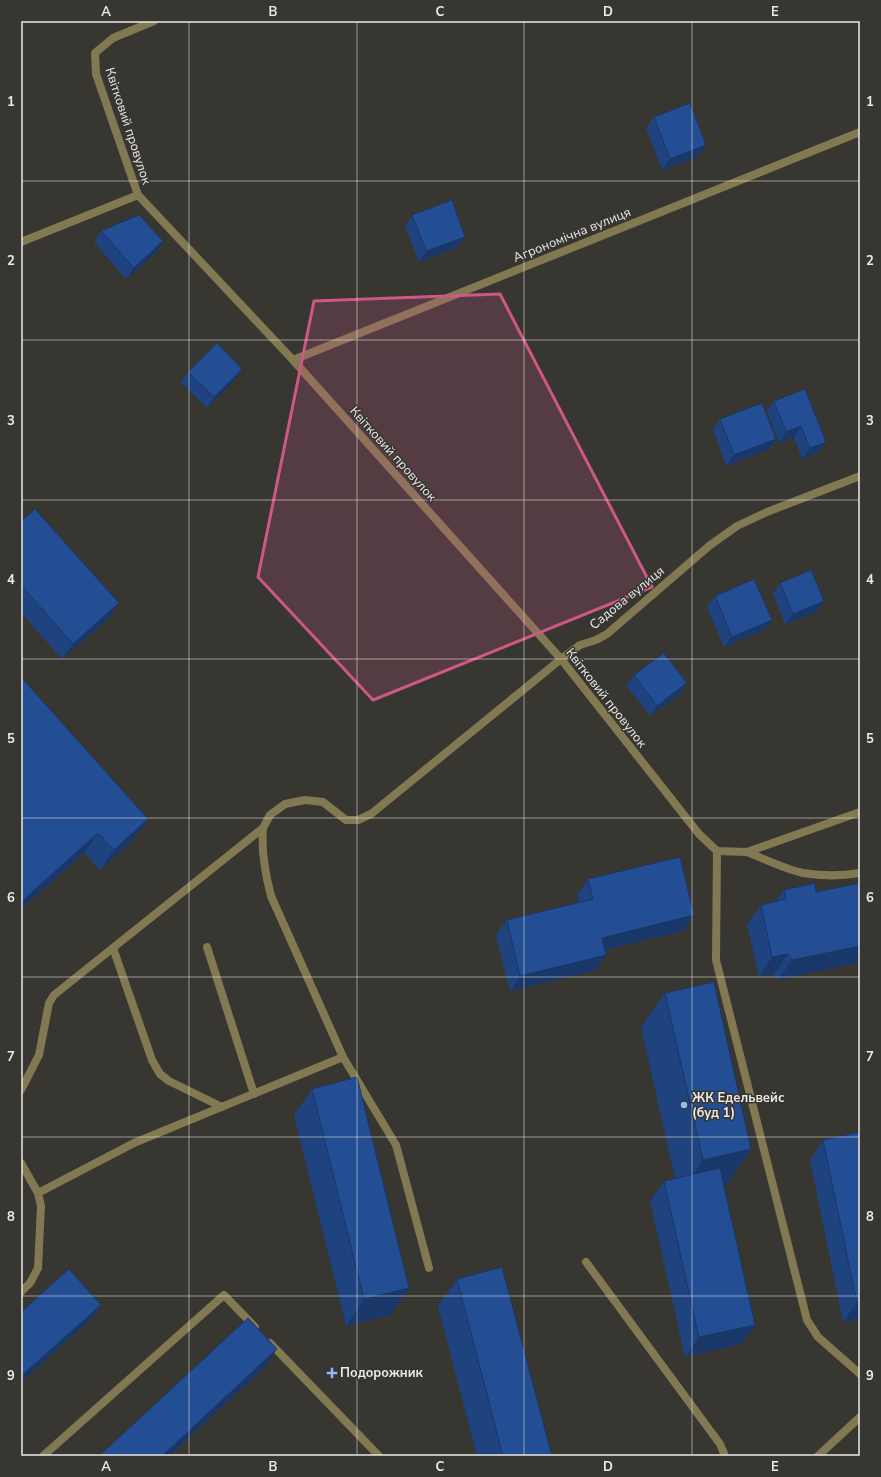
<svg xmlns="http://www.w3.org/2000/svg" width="881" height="1477" viewBox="0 0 881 1477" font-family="'Nunito Sans',sans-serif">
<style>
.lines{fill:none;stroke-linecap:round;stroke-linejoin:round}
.lane{stroke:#827952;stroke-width:8}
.street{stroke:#827952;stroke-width:8}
.wall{fill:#1f437f}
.shaded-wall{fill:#193768}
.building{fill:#244e94;stroke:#193768}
.marked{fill:#ce5785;fill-opacity:0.2;stroke:#ce5785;stroke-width:3;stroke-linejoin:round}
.grid{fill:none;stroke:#ebeae7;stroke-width:1;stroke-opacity:0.55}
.poi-dot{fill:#8fb8fd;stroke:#373631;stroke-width:1.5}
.labels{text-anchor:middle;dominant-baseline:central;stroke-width:3;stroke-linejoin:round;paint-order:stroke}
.street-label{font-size:13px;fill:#ebeae7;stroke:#373631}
.poi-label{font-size:13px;font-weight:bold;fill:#ebeae7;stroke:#373631;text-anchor:start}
.neatline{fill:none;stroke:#ebeae7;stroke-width:1.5}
.grid-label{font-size:13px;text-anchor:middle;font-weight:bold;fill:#ebeae7}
</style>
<rect width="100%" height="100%" fill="#373631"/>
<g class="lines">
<path class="lane" d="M263 828C261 851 265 873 271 896L343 1057 396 1145 429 1268
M717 851 716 960 807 1320 818 1337 860 1374
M207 947 254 1094
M113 948 152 1060 160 1074 169 1081 222 1107
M21 1090 39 1055 49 1003 54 995 263 828 270 815 285 804 305 800 323 802 346 820H358L371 814
M21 1163 38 1193 41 1206 38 1268 30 1283 21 1292
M38 1193 134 1143 343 1057
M586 1262 720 1444 725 1456
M818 1456 860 1417"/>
<path class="street" d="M154 21 113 38 95 53 96 74 138 195 293 360 561 659 699 834 717 851 747 852 860 812
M21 242 138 195
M293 360 860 132
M371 814 561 659 580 645 596 640 607 634 709 546 737 526 767 512 860 476
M747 852C765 859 784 869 803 873 821 876 842 876 860 873
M270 1343 379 1456
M43 1456 224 1295 255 1327"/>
</g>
<path class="wall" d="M654 117 699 156 662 170 646 128Z
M412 215 458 247 419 262 405 226Z
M101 231 156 252 126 279 94 242Z
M242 369 235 379 207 408 181 382 188 372Z
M774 401 826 442 819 452 802 459 794 437 779 443 767 411Z
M720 419 776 439 768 450 726 466 713 429Z
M21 521 108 619 62 659 21 613Z
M780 583 824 601 816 612 785 624 773 593Z
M715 596 764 630 724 647 707 607Z
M634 675 687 683 680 694 650 716 626 685Z
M21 677 134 839 100 870 84 853 21 909Z
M588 879 694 915 683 931 605 950 606 955 596 970 510 991 496 935 507 920 579 902 577 895Z
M860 881V962L778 980 774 974 759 977 747 925 761 905 776 901 784 890 816 892 859 883Z
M665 993 728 1183 723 1184 741 1344 685 1357 650 1201 664 1181 675 1178 641 1027Z
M312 1089 390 1315 346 1326 294 1115Z
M860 1132V1319L843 1322 810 1160 823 1140Z
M457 1279 552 1456H477L438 1306Z"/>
<path class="shaded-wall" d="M706 145 699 156 662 170 670 159Z
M465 237 458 247 419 262 426 251Z
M163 241 156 252 126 279 134 268Z
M242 369 235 379 207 408 214 397Z
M801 426 794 437 779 443 786 432Z
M776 439 768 450 726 466 734 455Z
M826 442 819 452 802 459 810 448Z
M824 601 816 612 785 624 793 614Z
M119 603 108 619 62 659 73 644Z
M772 620 764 630 724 647 732 637Z
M687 683 680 694 650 716 657 706Z
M148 819 134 839 100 870 114 850Z
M98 833 84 853 21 909V902Z
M694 915 683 931 592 953 602 938Z
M860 946V962L778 980 792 960Z
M788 954 774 974 759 977 772 957Z
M606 955 596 970 510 991 520 976Z
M751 1149 728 1183 679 1194 703 1160Z
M409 1288 390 1315 346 1326 364 1299Z
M860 1302V1319L843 1322 857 1303Z
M101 1305 90 1320 21 1382V1376Z
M755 1325 741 1344 685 1357 699 1337Z
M277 1349 263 1369 169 1456H162Z"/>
<path class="building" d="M690 103 706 145 670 159 654 117Z
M452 200 465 237 426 251 412 215Z
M139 215 163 241 134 268 101 231Z
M217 343 242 369 214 397 188 372Z
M805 389 826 442 810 448 801 426 786 432 774 401Z
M762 403 776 439 734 455 720 419Z
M35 509 119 603 73 644 21 585V521Z
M811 570 824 601 793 614 780 583Z
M754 579 772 620 732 637 715 596Z
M664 653 687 683 657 706 634 675Z
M21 677 148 819 114 850 98 833 21 902Z
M680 857 694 915 602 938 606 955 520 976 507 920 593 899 588 879Z
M815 883 816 892 860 883V946L792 960 788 954 772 957 761 905 786 899 784 890Z
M714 982 751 1149 703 1160 665 993Z
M357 1077 409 1288 364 1299 312 1089Z
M860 1132V1302L857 1303 823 1140Z
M720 1168 755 1325 699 1337 664 1181Z
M502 1267 552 1456H503L457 1279Z
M69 1269 101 1305 21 1376V1312Z
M248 1318 277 1349 162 1456H99Z"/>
<path class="marked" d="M500 294 652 587 373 700 258 577 314 301Z"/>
<path class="grid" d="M189 21V1456M357 21V1456M524 21V1456M692 21V1456M21 181H860M21 340H860M21 500H860M21 659H860M21 818H860M21 977H860M21 1137H860M21 1296H860"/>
<g class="poi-dot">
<circle cx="684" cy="1105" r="4"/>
<path d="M330 1367h4v4h4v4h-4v4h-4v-4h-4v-4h4z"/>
</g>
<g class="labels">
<g class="street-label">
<text transform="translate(128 126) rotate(72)">Квітковий провулок</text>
<text transform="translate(572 235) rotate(-22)">Агрономічна вулиця</text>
<text transform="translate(393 454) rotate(48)">Квітковий провулок</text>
<text transform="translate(627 598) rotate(-39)">Садова вулиця</text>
<text transform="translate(606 698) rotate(52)">Квітковий провулок</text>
</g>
<g class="poi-label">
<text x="692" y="1098">ЖК Едельвейс<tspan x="692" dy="15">(буд 1)</tspan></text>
<text x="340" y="1373">Подорожник</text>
</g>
</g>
<rect width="881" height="1477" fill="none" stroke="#373631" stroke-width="44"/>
<rect x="22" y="22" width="837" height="1433" class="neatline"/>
<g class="grid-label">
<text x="106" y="16">A</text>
<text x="273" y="16">B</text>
<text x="440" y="16">C</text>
<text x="608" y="16">D</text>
<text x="775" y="16">E</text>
<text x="11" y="106">1</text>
<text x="870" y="106">1</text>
<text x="11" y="265">2</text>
<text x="870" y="265">2</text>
<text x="11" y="425">3</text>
<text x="870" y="425">3</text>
<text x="11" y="584">4</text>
<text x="870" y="584">4</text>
<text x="11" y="743">5</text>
<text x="870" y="743">5</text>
<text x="11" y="902">6</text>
<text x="870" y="902">6</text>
<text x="11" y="1061">7</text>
<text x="870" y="1061">7</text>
<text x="11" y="1221">8</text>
<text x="870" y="1221">8</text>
<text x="11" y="1380">9</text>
<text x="870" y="1380">9</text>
<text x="106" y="1471">A</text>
<text x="273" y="1471">B</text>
<text x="440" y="1471">C</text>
<text x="608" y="1471">D</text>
<text x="775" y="1471">E</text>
</g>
</svg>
